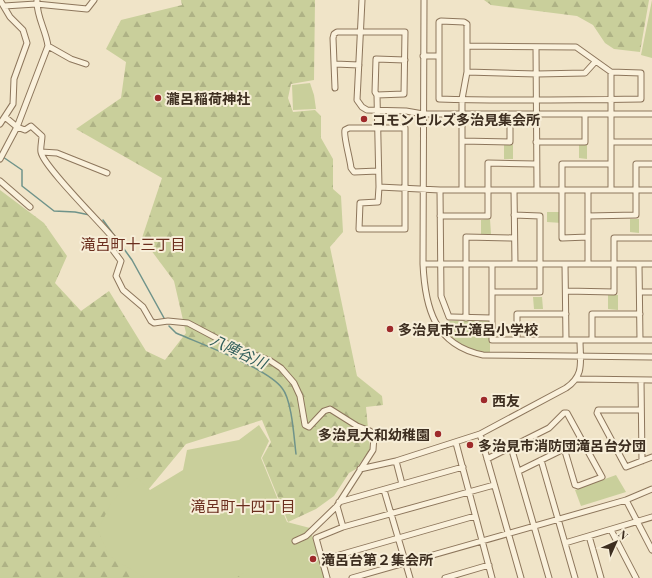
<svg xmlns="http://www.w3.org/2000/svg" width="652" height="578" viewBox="0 0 652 578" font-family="'Playfair Display','Noto Sans JP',serif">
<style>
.forest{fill:url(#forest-firs)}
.green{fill:#c9cf9b}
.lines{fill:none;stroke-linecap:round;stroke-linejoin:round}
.stream{stroke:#6f938a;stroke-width:1.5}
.minor-casing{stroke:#8d765c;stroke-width:7}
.minor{stroke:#faf1dc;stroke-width:5}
.poi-dot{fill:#9e2a2b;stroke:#f7eed8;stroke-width:1.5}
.labels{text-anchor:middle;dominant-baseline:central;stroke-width:4;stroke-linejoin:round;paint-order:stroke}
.poi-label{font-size:14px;font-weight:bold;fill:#3d2e20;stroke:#f7eed8;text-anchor:start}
.neighbourhood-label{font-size:15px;fill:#6b2e1e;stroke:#f7eed8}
.water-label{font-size:15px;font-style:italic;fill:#2f5d5a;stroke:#f7eed8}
</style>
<defs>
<pattern id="forest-firs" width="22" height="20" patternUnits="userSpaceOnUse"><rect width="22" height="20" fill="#c9cf9b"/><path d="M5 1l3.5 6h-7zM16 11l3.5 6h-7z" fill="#aeb285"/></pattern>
</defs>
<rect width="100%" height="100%" fill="#f0e4c8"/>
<path class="forest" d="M181 0H315L314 80 291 84 288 98 293 112 315 110 321 116V138L333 159V189L341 196 343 232 330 247 357 376 382 396 383 405 366 407 370 449 356 469 349 473 334 496 316 509 288 522 262 458 271 442 262 420 186 444 138 502 252 567 256 578H0V190L44 223 67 256 55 283 81 311 109 291 146 351 165 360 186 333 174 281 142 238 162 178 76 129 121 98 126 62 106 49 121 20 182 5Z
M484 0H649L640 52 614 49 605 43 593 25 577 16 491 5Z"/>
<path class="green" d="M652 0V58L641 55Z
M310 83 314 95 316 109 293 110 292 85Z
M504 145H513V159H504Z
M579 145H587V159L579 158Z
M547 212H561L562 223 547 222Z
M490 219 491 234H481V220Z
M630 219H639V233L630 232Z
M608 295H618V310L608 309Z
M533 297H542L543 309H534Z
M487 320 490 323V353C470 351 455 342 442 328L448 321Z
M259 425 269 441 261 458 287 522 310 528 324 578H253L243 573 236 578H145L109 556 98 530 112 501 137 478 150 490 183 470 187 450 239 440Z
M616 475 626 492 581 506 575 490Z"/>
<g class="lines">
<path class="stream" d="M3 157 22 170V186L54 211 75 212 90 215
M103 220 132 260 164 318
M169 326 176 333C201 344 267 368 282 388 292 400 294 438 296 454"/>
<g class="minor-casing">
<path id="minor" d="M362 0 357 100 362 107 367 110 406 111 423 114H652
M424 0 423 264C425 307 434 345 483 355L652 357
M4 6 36 4 87 9 94 0
M48 46 71 59 86 64
M536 47 537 189
M423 56H439
M335 64 359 65
M467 72 537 74 585 73 595 62
M611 72V189
M335 88 333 38 334 34 337 32H405L404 94 377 95 375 92 376 59 405 60
M377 95 379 187 440 190H652
M5 117 17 127 25 130 31 126 42 136C42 140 40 149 41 152 43 166 100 222 113 238L112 249 121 261 116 276 123 290 143 307 151 321 154 323 168 321 188 323 237 349 269 360 281 368 294 383 300 396 305 425 309 427 324 411 330 409 357 426 370 431 374 436 373 450 337 506 306 536 295 541
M0 124 13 104 14 79 27 43 23 30 10 17 0 0
M462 141 510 142V114
M536 142H585V114
M611 142H652
M41 152 57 153 107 173
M0 159 17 127 48 46C46 30 36 16 37 0
M378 171 354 172 351 168C350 158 343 135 345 130L349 128H405V229H359L360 203 378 202 379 187
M0 181 30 207
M462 189V99L467 72V24L464 22 441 21 439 22V99C507 101 574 100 641 99V73L611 72 576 47 467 46
M440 190 441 296 449 317H452L491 318
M514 190 515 264
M588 190V264
M440 216H488V163L536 164
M588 216 636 215V164H652
M588 237 562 238V164H611
M423 264H652
M492 264V340H652
M565 264 566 340
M639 265 640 340
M566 291 614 292V238H652
M492 292H540V216L514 215
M640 292H652
M466 318V237L514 238
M517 340V314H566
M592 340V314H640
M577 379 652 380
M641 380 642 461
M641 410H598L597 413 626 467 652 457
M480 434 521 578
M456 443 492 578
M511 447 549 578
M487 459 549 428 564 413H567L602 477 578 486 575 485 564 448
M541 460 575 578
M396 461 402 484
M360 469 396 461 480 434 566 388C585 375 580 362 580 340
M519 471 582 440
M384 490 410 578
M626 500 652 489
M339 502 463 467
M337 506 343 527
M611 530 636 578
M589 536 601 578
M565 543 652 517
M322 560 475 516
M327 578 316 538 343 527 494 485
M352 578 626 500 652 550
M445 578 489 565"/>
</g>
<use href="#minor" class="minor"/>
</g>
<g class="poi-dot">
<circle cx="158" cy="98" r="4"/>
<circle cx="364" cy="119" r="4"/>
<circle cx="390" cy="329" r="4"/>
<circle cx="484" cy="400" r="4"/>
<circle cx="438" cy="434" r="4"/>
<circle cx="470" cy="445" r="4"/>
<circle cx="313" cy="559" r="4"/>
</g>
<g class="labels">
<g class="poi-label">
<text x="166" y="98">瀧呂稲荷神社</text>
<text x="372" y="119">コモンヒルズ多治見集会所</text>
<text x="398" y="329">多治見市立滝呂小学校</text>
<text x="492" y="400">西友</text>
<text x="430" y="434" text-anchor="end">多治見大和幼稚園</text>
<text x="478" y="445">多治見市消防団滝呂台分団</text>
<text x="321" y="559">滝呂台第２集会所</text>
</g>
<g class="neighbourhood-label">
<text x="133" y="244">滝呂町十三丁目</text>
<text x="243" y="506">滝呂町十四丁目</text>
</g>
<g class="water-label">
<text transform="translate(239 351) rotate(25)">八陣谷川</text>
</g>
</g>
<g transform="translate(616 542) rotate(45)" stroke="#f7eed8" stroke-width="3" paint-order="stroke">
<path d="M0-3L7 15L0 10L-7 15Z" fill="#3d2e20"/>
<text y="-6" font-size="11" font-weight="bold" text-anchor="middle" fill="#3d2e20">N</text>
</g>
</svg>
